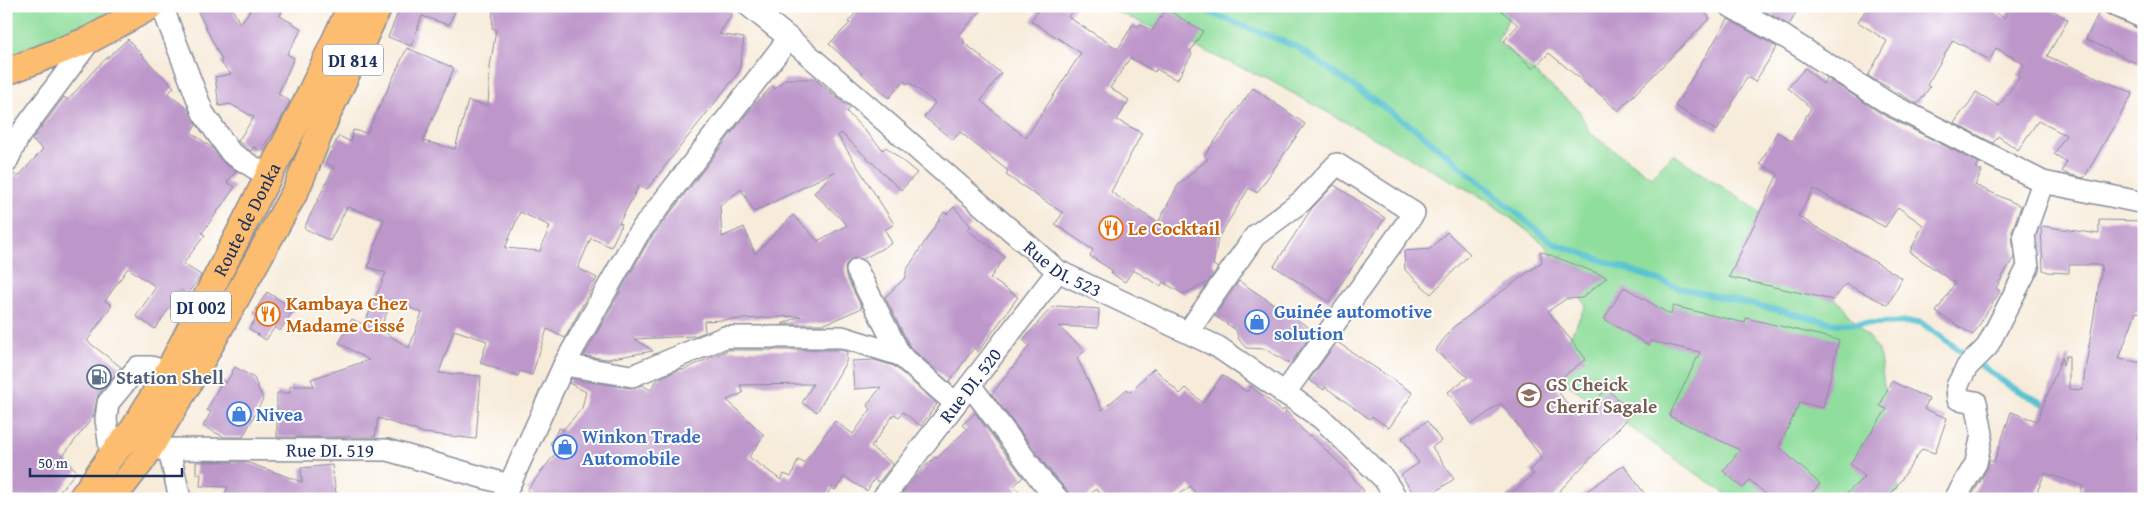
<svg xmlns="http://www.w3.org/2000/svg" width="2150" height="505" viewBox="0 0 2150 505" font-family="'Gentium Book Plus',serif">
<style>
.green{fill:#90de9c;stroke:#56867d}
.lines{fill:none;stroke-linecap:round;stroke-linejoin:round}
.stream{stroke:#58c3d2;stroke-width:6}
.building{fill:#bd96ca;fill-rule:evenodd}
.minor-casing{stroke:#898d9c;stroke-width:24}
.major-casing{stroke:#898d9c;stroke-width:29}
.minor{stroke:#fff;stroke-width:21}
.major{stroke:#fcbd6f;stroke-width:26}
.labels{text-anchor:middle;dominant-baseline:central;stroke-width:4;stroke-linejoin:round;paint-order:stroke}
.shield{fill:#fff;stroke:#5f6d8e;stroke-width:1}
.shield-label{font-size:18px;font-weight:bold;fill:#1b2f5e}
.street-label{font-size:19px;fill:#1b2f5e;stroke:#fff}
.food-label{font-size:19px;font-weight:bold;fill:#c56008;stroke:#fff;text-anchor:start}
.shop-label{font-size:19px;font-weight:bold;fill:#366cbe;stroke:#fff;text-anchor:start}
.service-label{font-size:19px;font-weight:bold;fill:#4e5e75;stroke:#fff;text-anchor:start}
.education-label{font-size:19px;font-weight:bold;fill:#785e54;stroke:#fff;text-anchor:start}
</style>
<rect width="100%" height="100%" fill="#fff"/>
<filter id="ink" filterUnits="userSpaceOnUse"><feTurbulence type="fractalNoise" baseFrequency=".02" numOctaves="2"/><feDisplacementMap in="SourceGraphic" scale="10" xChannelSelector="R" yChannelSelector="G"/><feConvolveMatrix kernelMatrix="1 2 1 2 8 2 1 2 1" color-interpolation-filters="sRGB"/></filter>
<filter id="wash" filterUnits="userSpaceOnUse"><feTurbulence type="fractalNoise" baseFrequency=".0096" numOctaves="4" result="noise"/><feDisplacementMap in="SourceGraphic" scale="20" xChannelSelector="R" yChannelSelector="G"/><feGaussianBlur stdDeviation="1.12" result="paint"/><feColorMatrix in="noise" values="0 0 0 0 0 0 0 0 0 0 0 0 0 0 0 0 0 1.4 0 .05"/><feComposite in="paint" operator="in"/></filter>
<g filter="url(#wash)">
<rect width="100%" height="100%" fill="#f7ebd9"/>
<path class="green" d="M6 6H124L6 59Z
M1104 6H1515L1497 41 1578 109 1590 133 1651 177 1673 154 1766 216 1879 350 1899 491 1886 499H1733L1552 373 1586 305 1544 244 1490 202 1269 80Z"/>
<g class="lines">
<path class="stream" d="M1193 6 1297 47 1418 131 1553 243 1680 288 1838 324 1920 322 2011 387 2050 407
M2130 432 2144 435"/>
</g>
<g id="blocks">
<path class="building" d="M195 6H231L240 24 253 6H284L280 16 302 29 287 54 294 58 278 94 290 101 276 129 260 151 254 147 251 151 238 141 254 117 230 104 219 106 215 77 231 74 220 62 222 60Z
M401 6H457L449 25 422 16 411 46 388 37Z
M493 6H723L732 14 719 34 744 38 739 72 647 189 639 186 619 223 622 224 611 247 591 238 578 268 597 278 565 338 547 329 532 375 520 371 518 376 480 363 487 341 454 330 439 373 481 376 476 439 424 433 378 418 375 437H277V393H290V386H314L311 379 369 360 339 343 352 319 364 325 386 273 368 267 384 219 347 207 330 241 304 228 334 167 325 163 339 136 351 142 353 130 367 133 407 48 454 68 423 141 455 149 468 101 488 106 490 67 496 30 492 28ZM520 212 550 226 540 251 505 248ZM392 300 422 313 409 348 380 329Z
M861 6H985L959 35 964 40 963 42 982 57 981 58 1001 73 981 101 1026 138 1081 53 1031 21 1041 6H1076L1068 17 1118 49 1133 24 1138 27 1140 24 1152 31 1166 9 1203 31 1190 52 1192 54 1177 80 1156 69 1155 72 1130 58 1110 88 1129 100 1117 120 1142 133 1111 192 1158 223 1178 185 1208 159 1204 156 1253 88 1305 124 1257 193 1249 188 1218 238 1213 265 1218 268 1207 283 1183 294 1163 282 1161 286 1133 270 1125 282 1111 273 1113 271 1090 256 1093 250 1055 224 1063 213 1006 175 1008 171 960 132 953 140 924 117 935 103 909 82 907 84 904 81 889 98 829 44 850 23 848 22Z
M1496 6H1699L1710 18 1618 111 1592 87 1591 88 1549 53 1533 69 1504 41 1518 25Z
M1756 6H1800L1789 25Z
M1868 6H1985L2004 18 2012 6H2046L2068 20 2047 56 2133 93 2084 178 2067 174 2062 171 2067 162 2054 154 2066 135 2038 121 2018 150 1998 136 1993 143 1954 123 1964 109 1965 110 1976 92 1999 106 2020 77 2018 75 2024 64 1996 48 1990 60 1953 40 1927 85 1930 87 1918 104 1868 76 1887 41 1858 22Z
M2100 10 2112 17 2144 31V67L2086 39Z
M1728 19 1777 47 1755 82 1747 77 1717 131 1675 106Z
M128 39 149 63 174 87 168 94 188 109 196 125 191 132 213 149 224 163 236 171 227 182 235 187 202 233 205 235 183 264 201 275 199 279 187 294 182 290 155 329 136 316 156 287 128 268 105 301 112 305 87 341 121 367 98 395 93 417 62 457 77 471 53 499H6V183L15 174 18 177 43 149 32 140 64 97 68 100 96 68Z
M1805 68 1823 84 1827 78 1882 114 1979 163 1976 168 1982 171 1975 185 2021 206 2012 231 2014 257 1996 288 2000 291 1973 335 1936 312 1955 283 1910 252 1923 225 1898 207 1885 227 1814 189 1798 216 1902 278 1888 305 1846 284 1833 300 1729 277 1778 174 1760 164 1777 132 1792 141 1811 108 1788 88Z
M785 79H815L850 108 847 112 883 150 886 147 917 173 901 190 841 133 838 136 894 224 885 230 892 243 863 259H852L846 264 845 269 846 276 862 308 825 324H782L801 316 704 321 705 332 695 336 635 339 653 351 607 359 584 356 648 242 751 108 772 86 775 89ZM835 171 814 193 847 225 818 241 793 215 755 254 744 227 722 237 720 206 741 189 754 212Z
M1334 185 1385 218 1329 302 1274 266 1312 208Z
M954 207 971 226 967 230 1005 257 990 278 1018 297 978 352 974 348 949 382 910 347 885 297 906 277V271L944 212 947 214Z
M2099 220 2144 221V313L2136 312 2119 359 2144 363V398L2137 439 2144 441V499H2078L2083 486 2045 473 2034 499H1970L1987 469 1989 460 1994 462 2011 412 2037 421 2062 357 2063 366 2066 356H2069V389L2082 390 2102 265H2069V273L2048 272 2043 270 2041 226 2099 234Z
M1447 232 1470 254 1431 294 1405 270 1404 251 1430 249Z
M1540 251 1607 277 1582 298 1566 299 1548 311 1586 359 1553 384 1578 419 1607 389 1633 413 1552 499H1505L1534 474 1530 471 1542 458 1501 403 1472 424 1448 392 1468 377 1435 351 1452 328 1542 262Z
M1239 281 1314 331 1290 364 1265 349 1246 348 1239 340 1236 330 1215 316Z
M1624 287 1671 315 1673 306 1745 323 1746 318 1839 340 1823 408 1800 402 1779 447 1820 484 1806 499H1771L1750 480 1743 488 1723 471 1740 450 1669 416 1700 352 1650 341 1648 345 1604 319Z
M267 292 294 309 280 331 275 327 266 340 249 329 257 316 253 314Z
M1058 306 1099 309 1098 328 1058 326 1085 351 1077 358 1102 410 1127 389 1130 392 1154 368 1180 394 1186 388 1203 403 1222 375 1247 392 1251 386 1282 411 1284 409 1308 436 1310 435 1344 467 1364 491 1356 499H1200L1190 486 1174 499H1104L1096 489 1085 499H1074L1051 472 992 394 1029 346 1023 340 1051 308Z
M1337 342 1413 393 1389 428 1372 416 1370 419 1325 387 1324 390 1309 380Z
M728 350H840L847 352 846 362 817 412 802 403 813 384 740 385 743 393 727 400 764 435 749 457 781 480 784 474 791 477 798 460 804 463 835 421 853 434 871 409 867 405 881 387 854 389 852 361 874 360 894 366 937 404 921 426 903 412 899 417 894 414 871 447 893 464 879 482 874 479 867 491 844 477 835 490 831 487 826 499H538L527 490 559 449 550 444 559 428 563 430 582 408 586 392 569 383 571 379 630 388 643 385 650 390 658 379 681 369 683 370Z
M235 367 254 378 263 399 243 437H224L203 426 211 412 207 410 222 381 226 383Z
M1891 381 1929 399 1924 409 1947 418 1935 453 1922 449 1888 499H1841L1865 476 1850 464 1887 409 1880 406Z
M975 413 1023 477 1014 486 1025 499H902L899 497 926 465H927L935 457 937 458 967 429 962 425Z
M1427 421 1441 441 1432 447 1454 479 1425 499H1417L1401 475 1419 463 1402 438Z
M196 462H246L302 482 301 468 332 465 336 494 342 497V499H223L228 487 200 486 201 474H196Z
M1624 465 1648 499H1576Z"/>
</g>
</g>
<g filter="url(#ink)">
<use href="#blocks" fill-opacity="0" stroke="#898d9c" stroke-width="1"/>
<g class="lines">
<g class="minor-casing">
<g id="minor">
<path d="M162 6 203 113 231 153 269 177"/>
<path id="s1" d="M749 6 789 38 1058 271 1218 347 1321 418 1384 479 1397 499"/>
<path d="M1730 6 1785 37 1888 103 2043 182 2144 203"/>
<path d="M2117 6 2144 18"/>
<path d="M6 163 19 136 91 39"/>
<path d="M857 270 900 355"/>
<path d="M1188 332 1255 236 1302 201 1337 164 1414 213 1284 394"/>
<path d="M564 365 632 376 725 337H842L900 355 955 403"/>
<path d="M970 385 1041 480 1058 499"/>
<path id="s2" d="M148 449 387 450 509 485"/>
<path d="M169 450 180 499"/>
<path d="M111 456 106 419 108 403 138 367H151L168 372"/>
<path d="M503 499 564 365 638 234 789 38"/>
<path id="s3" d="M882 499 1058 271"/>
<path d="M1955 499 1976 463 1982 434 1976 402 1958 399 1957 386 1967 367 1987 347 2028 267 2024 235 2043 182"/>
</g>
</g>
<g class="major-casing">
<g id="major">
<path d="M6 72 91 39 151 6"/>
<path id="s4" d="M81 499 111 456 133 430 168 372 305 105 351 6"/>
<path d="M112 499 143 459 193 376 296 190 327 115 379 6"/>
</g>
</g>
<use href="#minor" class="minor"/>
<use href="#major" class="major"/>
</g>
</g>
<defs>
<g id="restaurant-ring" transform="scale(1.25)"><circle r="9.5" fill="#fff" stroke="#e8710a" stroke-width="1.5"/><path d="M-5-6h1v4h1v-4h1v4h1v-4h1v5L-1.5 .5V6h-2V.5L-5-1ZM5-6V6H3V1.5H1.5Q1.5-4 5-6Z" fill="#e8710a"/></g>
<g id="shop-ring" transform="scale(1.25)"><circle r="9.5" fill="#fff" stroke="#3f7fe0" stroke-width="1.5"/><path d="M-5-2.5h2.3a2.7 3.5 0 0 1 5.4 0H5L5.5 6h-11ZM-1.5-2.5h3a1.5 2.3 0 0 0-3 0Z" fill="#3f7fe0"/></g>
<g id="fuel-ring" transform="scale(1.25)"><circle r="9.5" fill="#fff" stroke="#5c6f8a" stroke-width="1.5"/><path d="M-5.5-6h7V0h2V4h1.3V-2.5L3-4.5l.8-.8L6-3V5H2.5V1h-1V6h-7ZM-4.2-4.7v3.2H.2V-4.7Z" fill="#5c6f8a"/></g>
<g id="school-ring" transform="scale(1.25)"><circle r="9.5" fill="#fff" stroke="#8d6e63" stroke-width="1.5"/><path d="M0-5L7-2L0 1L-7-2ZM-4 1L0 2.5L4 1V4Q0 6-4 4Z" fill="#8d6e63"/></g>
</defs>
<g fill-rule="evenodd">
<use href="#restaurant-ring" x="1111" y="228"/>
<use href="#restaurant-ring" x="268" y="314"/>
<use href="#shop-ring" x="1257" y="322"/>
<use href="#fuel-ring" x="99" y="377"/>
<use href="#school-ring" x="1529" y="395"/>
<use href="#shop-ring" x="239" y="414"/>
<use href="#shop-ring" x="565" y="447"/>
</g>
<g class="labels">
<g class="shield">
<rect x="323" y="44.5" width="60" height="31" rx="4"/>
<rect x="171" y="291.5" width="60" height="31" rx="4"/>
</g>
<g class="shield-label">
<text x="353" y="60">DI 814</text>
<text x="201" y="307">DI 002</text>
</g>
<g class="street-label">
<text stroke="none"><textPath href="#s4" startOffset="326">Route de Donka</textPath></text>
<text stroke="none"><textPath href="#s1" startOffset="410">Rue DI. 523</textPath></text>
<text stroke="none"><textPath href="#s3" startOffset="144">Rue DI. 520</textPath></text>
<text stroke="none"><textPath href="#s2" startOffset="182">Rue DI. 519</textPath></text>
</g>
<g class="food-label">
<text x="1128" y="228">Le Cocktail</text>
<text x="286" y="303">Kambaya Chez<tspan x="286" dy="22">Madame Cissé</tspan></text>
</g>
<g class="shop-label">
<text x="1274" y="311">Guinée automotive<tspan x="1274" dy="22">solution</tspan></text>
<text x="256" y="414">Nivea</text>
<text x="582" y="436">Winkon Trade<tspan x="582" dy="22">Automobile</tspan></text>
</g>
<g class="service-label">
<text x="116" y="377">Station Shell</text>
</g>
<g class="education-label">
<text x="1546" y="384">GS Cheick<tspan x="1546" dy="22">Cherif Sagale</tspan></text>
</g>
</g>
<rect width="2150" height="505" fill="none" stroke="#fff" stroke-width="25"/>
<path d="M30 468v8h152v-8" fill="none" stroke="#1b2f5e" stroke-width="2.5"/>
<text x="38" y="468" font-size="15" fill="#1b2f5e" stroke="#ffffff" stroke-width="4" paint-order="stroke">50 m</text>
</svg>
